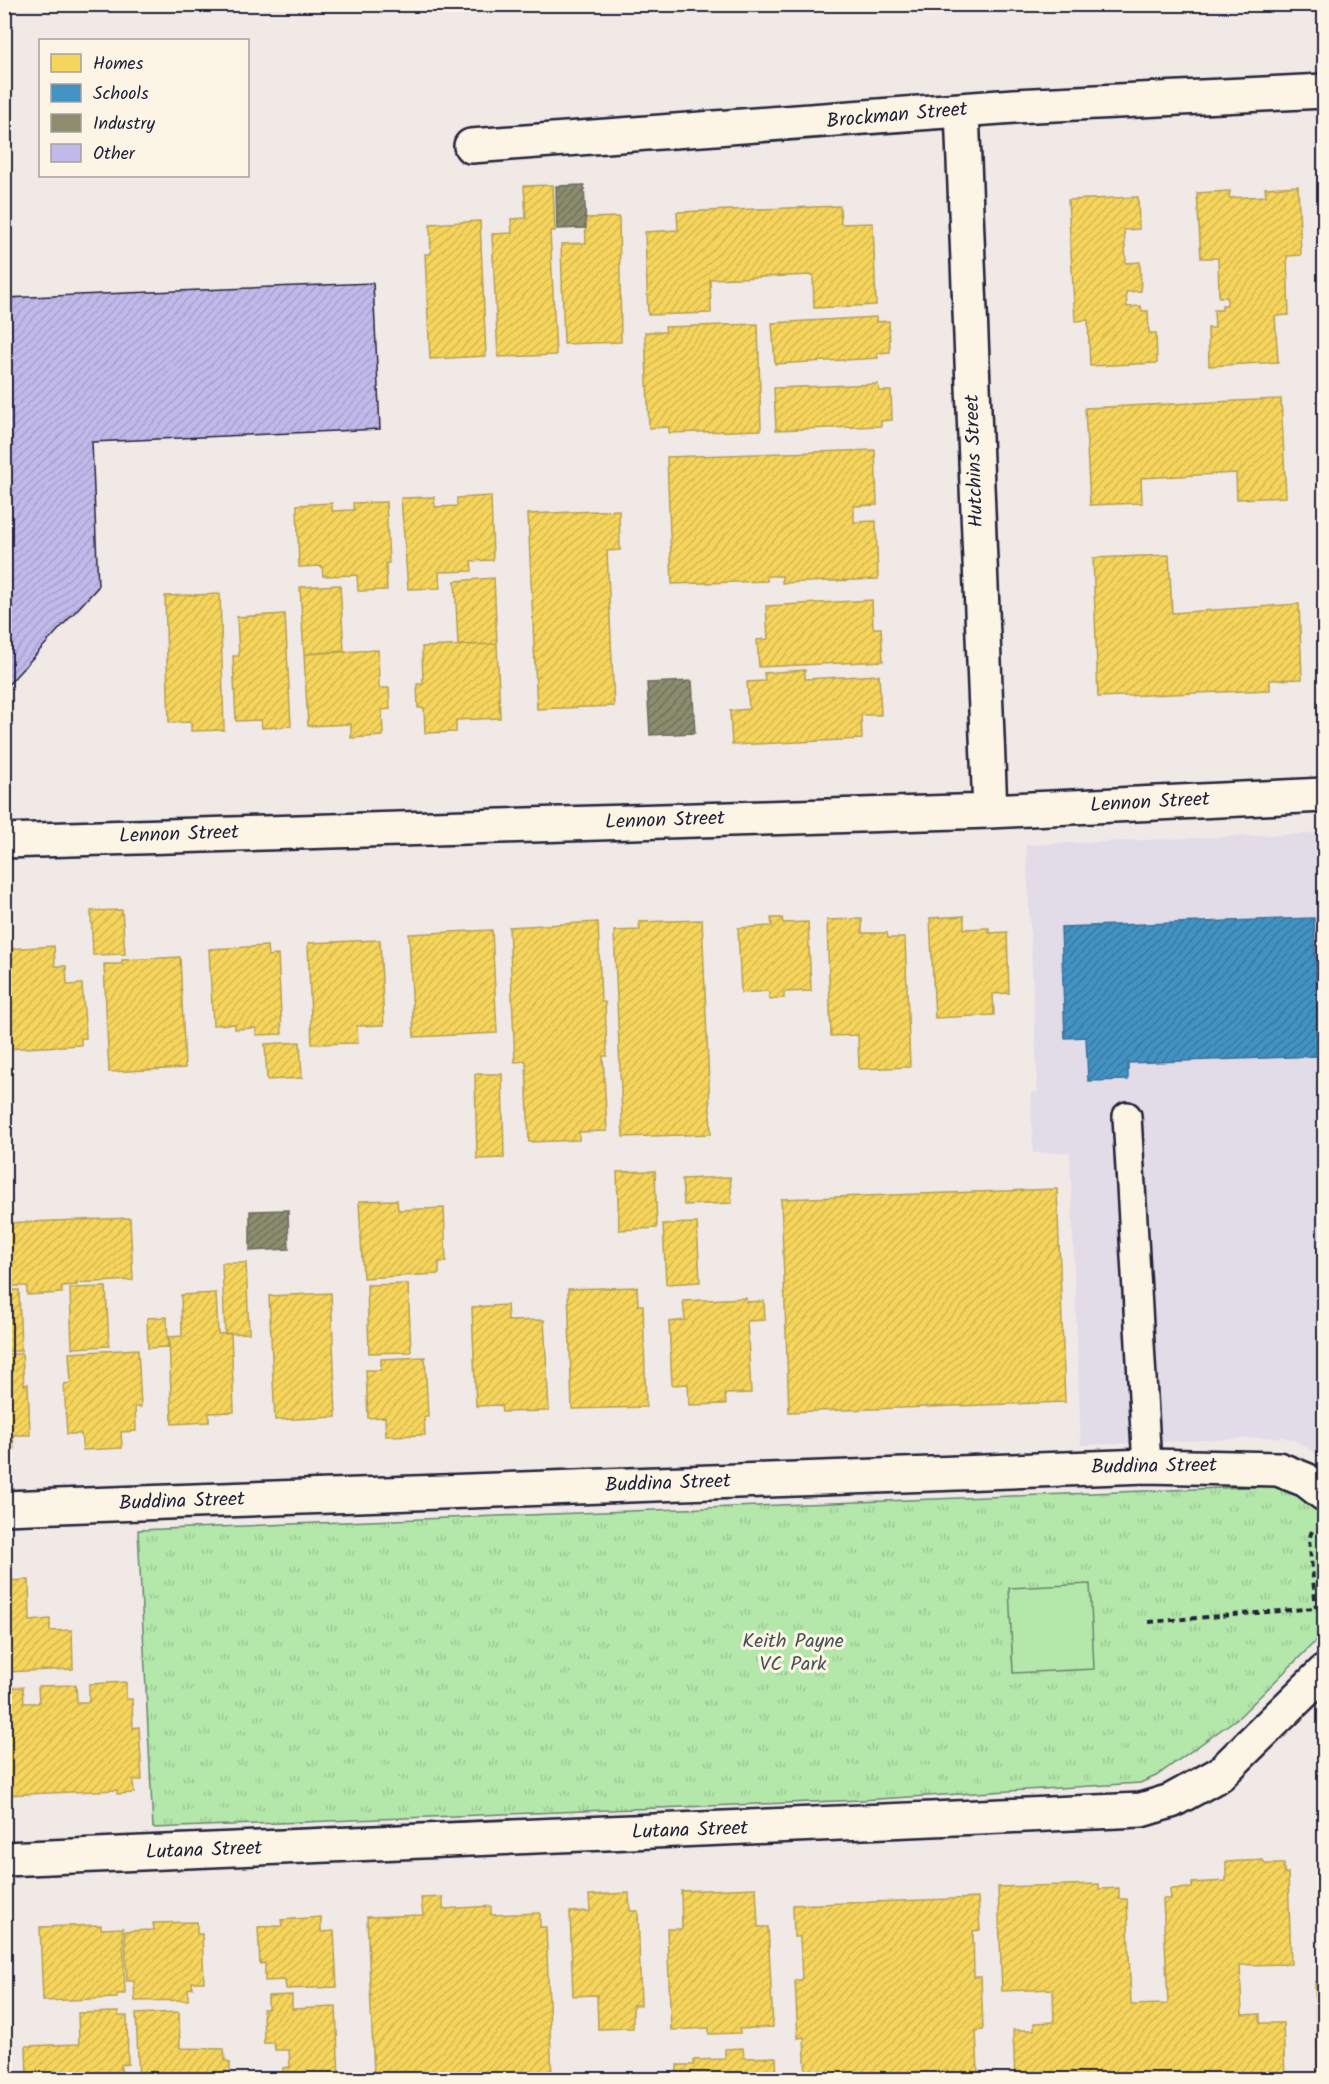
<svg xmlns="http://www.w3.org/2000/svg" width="1329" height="2084" viewBox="0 0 1329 2084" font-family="Kalam,sans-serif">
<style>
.built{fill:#e2dbe8}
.park{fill:url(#park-tufts);stroke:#6a8572;stroke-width:1.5}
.pitch{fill:#b3e8aa;stroke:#6a8572;stroke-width:1.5}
.homes{fill:url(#homes-hatch);stroke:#b69f52;stroke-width:1.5}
.schools{fill:url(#schools-hatch);stroke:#39719a;stroke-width:1.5}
.industry{fill:url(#industry-hatch);stroke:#6c6c5f;stroke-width:1.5}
.building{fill:url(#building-hatch);stroke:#22223b;stroke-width:1.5}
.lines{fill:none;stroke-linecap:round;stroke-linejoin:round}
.service-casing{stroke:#22223b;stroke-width:32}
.minor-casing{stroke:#22223b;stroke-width:38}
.path{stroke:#22223b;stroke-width:4;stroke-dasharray:6 4.5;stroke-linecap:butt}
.service{stroke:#fcf5e5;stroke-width:27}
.minor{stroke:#fcf5e5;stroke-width:33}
.labels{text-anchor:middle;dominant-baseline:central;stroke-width:6;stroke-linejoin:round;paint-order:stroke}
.street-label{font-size:20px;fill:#22223b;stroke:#fcf5e5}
.park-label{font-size:20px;fill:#465457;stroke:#fcf5e5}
</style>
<defs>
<pattern id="park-tufts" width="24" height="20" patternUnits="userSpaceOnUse" patternTransform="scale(1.5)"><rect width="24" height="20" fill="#b3e8aa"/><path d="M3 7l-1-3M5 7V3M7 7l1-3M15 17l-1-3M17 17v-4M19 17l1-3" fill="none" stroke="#9ac793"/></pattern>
<pattern id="homes-hatch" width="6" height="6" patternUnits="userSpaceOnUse" patternTransform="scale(1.5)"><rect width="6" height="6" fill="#f6d55c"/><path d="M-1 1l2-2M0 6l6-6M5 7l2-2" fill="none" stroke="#d3b751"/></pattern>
<pattern id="schools-hatch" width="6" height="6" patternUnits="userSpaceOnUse" patternTransform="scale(1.5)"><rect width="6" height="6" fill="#4393c3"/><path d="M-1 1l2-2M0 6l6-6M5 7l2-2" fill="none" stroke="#3878a0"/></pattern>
<pattern id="industry-hatch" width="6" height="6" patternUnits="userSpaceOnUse" patternTransform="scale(1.5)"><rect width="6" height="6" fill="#8c8c6e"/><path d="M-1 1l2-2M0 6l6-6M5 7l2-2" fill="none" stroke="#72725c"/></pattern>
<pattern id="building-hatch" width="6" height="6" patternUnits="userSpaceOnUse" patternTransform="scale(1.5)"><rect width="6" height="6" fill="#c2b9eb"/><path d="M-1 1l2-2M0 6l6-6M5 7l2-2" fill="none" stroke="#a69fca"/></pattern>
</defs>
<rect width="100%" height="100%" fill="#f0e9e6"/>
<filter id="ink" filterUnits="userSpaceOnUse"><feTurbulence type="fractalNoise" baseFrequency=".0167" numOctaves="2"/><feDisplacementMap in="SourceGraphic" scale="12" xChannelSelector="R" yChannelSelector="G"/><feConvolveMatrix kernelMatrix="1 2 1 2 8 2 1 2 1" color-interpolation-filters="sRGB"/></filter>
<g filter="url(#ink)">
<path class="built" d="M1315 125H1324V331Z
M1324 833V1458L1294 1440 1281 1437 1081 1445 1070 1152 1033 1153 1031 1093 1038 1092 1026 845Z"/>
<path class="park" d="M1273 1486 1300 1494 1324 1509V1633L1239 1717 1156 1776 1140 1783 861 1800 153 1828 138 1530Z"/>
<path class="pitch" d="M1090 1584 1094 1669 1013 1673 1009 1588Z"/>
<path class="homes" d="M553 185 555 231H550L556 355 498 357 492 234 512 233 511 219 526 218 524 186Z
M1298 186 1301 255 1287 256 1289 315 1275 316 1278 362 1209 366 1208 328H1215L1214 310H1222V305H1227V297H1219L1218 258H1201L1197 193 1230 191 1229 198 1266 196 1265 188Z
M1138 197 1139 229 1124 230 1126 263 1140 262 1141 291 1126 292 1127 307 1141 306 1142 311H1148L1149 333H1156L1157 363 1090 366 1088 320 1075 321 1068 200Z
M840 206 841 224 873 223 876 305 814 308 813 275 710 279 711 313 648 315 645 232 678 230 677 212Z
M619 217 621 342 564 344 561 244 586 243 585 218Z
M480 221 486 356 430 359 425 254H431L430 224Z
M876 317V322L889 321 890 352 877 353 878 358 775 364 772 323Z
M758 324 761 430 669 433V427L649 428 645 332H666L665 327Z
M878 384 879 391H891L892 420 881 421V426L776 430 774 388Z
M1281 399 1286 497 1237 499 1236 473 1141 478 1142 503 1090 505 1085 408Z
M875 450 877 505 854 506V522L876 521 878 579 782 583V576H767V581L672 584 667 457Z
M491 496 493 560 471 561 472 571 439 572 440 588 408 589 401 498 434 497 435 507 457 506V498Z
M386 502 389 563H386L387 590 358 591 357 575 323 576 322 566 299 567 297 505 332 503V511L354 510 353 503Z
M619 510 620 550 607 551 614 706 537 709 528 514Z
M1169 555 1172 613 1299 604 1302 679 1270 680V690L1098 697 1093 558Z
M494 578 497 644 458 645 455 581Z
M340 585 344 651 304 654 300 587Z
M220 594 224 730 191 731V722L169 723 165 596Z
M872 600 873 628H881L883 661 759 667 757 640 768 639 766 606Z
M285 614 291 726 262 728 261 720 236 721 233 656H239L237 617Z
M497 644 500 718 456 720V732L425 733 424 708H418L417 684H423L422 647Z
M378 650 379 688H389L390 709 382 710 383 736 351 738V724L308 726 304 654Z
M805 670V679L879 675 881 715H861L862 739 732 745 730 711 749 709 747 682 765 681 764 673Z
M122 910 125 954 93 955 91 911Z
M964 916V929L989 928V933L1007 932 1009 993 993 994 994 1015 935 1018 930 918Z
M771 918H782L783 923 808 922 811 991 784 992V998L769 999V991L741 993 738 928 772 926Z
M862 919V933H887L888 938H905L910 1067 859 1069 858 1035 831 1036 827 920Z
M702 920 711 1134 623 1137 614 931 640 930 639 922Z
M598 922 601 1002H605L607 1056H603L607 1131 579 1132V1140L529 1142 526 1061 515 1062 509 927Z
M492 930 497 1033 414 1037 409 934Z
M380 940 384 1025 357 1026 358 1043 312 1044 308 943Z
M54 946 55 966H66L67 985 82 984 86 1038H81V1045L4 1049V968H9L8 949Z
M267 946 268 956 278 955 282 1034 256 1035V1028L235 1029V1024L213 1025 209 949Z
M180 957 185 1068 109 1072 104 964H122V960Z
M300 1042 302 1078 267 1080 265 1044Z
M475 1074H502L504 1158 477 1159Z
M655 1171 657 1228 619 1230 617 1172Z
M730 1177 732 1203 684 1205 682 1179Z
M1057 1189 1065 1402 789 1412 781 1199Z
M397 1200 398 1210 444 1208 446 1262H439V1274L363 1278 359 1201Z
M130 1218 133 1280 76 1283 77 1285 62 1286V1293L27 1295V1286H10V1283H4V1223Z
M697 1223 700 1282 666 1284 663 1224Z
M222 1263H246L249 1333 225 1334Z
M408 1284 411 1352 369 1353 367 1285Z
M106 1287 109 1346 72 1348 70 1288Z
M637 1287 638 1305H643L646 1407 572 1409 568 1289Z
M4 1290H19L21 1351H4Z
M216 1293 218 1334 231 1333 234 1412 209 1413V1422L172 1424 169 1337 182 1336 181 1295Z
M331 1293 336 1417 275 1420 269 1296Z
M746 1298V1302L764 1301 765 1320 747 1321 751 1393 725 1394 726 1404 689 1405 688 1384 672 1385 669 1322 685 1320 683 1301Z
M507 1305 508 1321 544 1320 549 1411 502 1412 501 1405 476 1406 472 1307Z
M167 1317 168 1347 148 1348 147 1318Z
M138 1349 141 1407H135L136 1431 121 1432 122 1448 83 1450 81 1434H67L64 1384 71 1383 69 1353Z
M4 1354H22L24 1385 28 1384 30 1435H13L14 1452H4Z
M425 1357 428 1417H424L425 1435 386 1436 385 1417 368 1418 366 1370H381V1359Z
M29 1580 30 1621 50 1619V1631L72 1630 73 1669 4 1672V1581Z
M126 1682V1699H132L133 1728 139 1727 142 1780H133L134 1793 117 1794V1790L4 1795V1688L23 1687 24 1703H39L38 1686 76 1685 77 1702H89V1684Z
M1263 1860 1265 1864H1284V1874L1288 1873 1291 1964 1240 1965 1242 2015 1260 2014V2023H1283L1285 2078 1015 2080 1013 2030H1034V2023L1054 2022 1053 1989 1002 1991 998 1887 1099 1884V1889L1119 1888V1899H1127L1131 2005 1168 2004 1163 1899H1171L1170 1889 1192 1888V1883L1226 1881V1862Z
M756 1888 758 1927H768L773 2027 739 2029 740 2033 709 2034V2028L671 2030 667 1929H682L681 1891Z
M629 1893 630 1911H638L641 2005H633V2028L598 2029 597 1995 573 1996 570 1912 590 1911 589 1895Z
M443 1897V1909L491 1906V1915L540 1913V1927H546L552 2080H356V2076L374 2075 367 1917 423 1915 421 1898Z
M978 1898 980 1930 973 1931 974 1977H981L983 2030 976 2031 978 2072H985V2080H798L806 2078 804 2037 798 2038 795 1980H802L800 1937H794L793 1905Z
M321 1917V1932L334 1931 337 1987 286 1989 285 1980 265 1981V1963L260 1964 258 1927 282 1926 281 1920Z
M197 1922V1934H202L204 1982H192L193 1988 188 1989V2000L135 2001 134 1981H127L125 1931 154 1930 153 1923Z
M101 1925V1929L123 1928 125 1994H117V1998L43 2001 40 1927Z
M1324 1981V2080H1318L1315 1982Z
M292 1995V2009L336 2007 339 2080H283V2068L290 2067 289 2050H275L274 2043H264L263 2009H268V1996Z
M118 2012V2016H127L128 2064 121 2065V2080H27L26 2046 79 2044 78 2013Z
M179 2012 180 2048 224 2049 225 2060 230 2063V2080H139L136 2014Z
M743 2048 744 2058 776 2057 777 2080H677V2065H694V2060L725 2059V2049Z"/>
<path class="schools" d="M1314 918 1319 1056 1128 1063V1080L1088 1081 1086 1037 1065 1038 1061 927Z"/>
<path class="industry" d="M584 185 586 228 557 229 556 186Z
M692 681 695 733 650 735 647 683Z
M288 1210 289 1249 250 1251V1211Z"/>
<path class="building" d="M373 283 380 429 92 442 98 587 4 689V298Z"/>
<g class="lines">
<g class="service-casing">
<path id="service" d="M1127 1116 1147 1466"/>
</g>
<g class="minor-casing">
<path id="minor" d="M962 111 990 811
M471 146 1014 106 1324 91
M4 841 990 811 1324 795
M4 1508 1147 1466 1278 1469 1306 1480 1324 1494
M4 1859 1141 1810 1171 1801 1220 1774 1324 1672"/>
</g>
<path class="path" d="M1312 1531 1309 1539 1316 1608
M1149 1622 1316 1608 1324 1609"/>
<use href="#service" class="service"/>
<use href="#minor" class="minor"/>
</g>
</g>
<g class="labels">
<g class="street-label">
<text transform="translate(897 116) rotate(-5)">Brockman Street</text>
<text transform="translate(975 461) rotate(-92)">Hutchins Street</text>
<text transform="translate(1150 803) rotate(-3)">Lennon Street</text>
<text transform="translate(665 821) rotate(-2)">Lennon Street</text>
<text transform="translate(179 835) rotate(-2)">Lennon Street</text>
<text transform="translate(1154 1467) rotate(-1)">Buddina Street</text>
<text transform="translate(668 1484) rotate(-2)">Buddina Street</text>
<text transform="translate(182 1502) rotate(-2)">Buddina Street</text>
<text transform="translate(690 1831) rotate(-2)">Lutana Street</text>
<text transform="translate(204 1851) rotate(-2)">Lutana Street</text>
</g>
<g class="park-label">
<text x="793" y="1642">Keith Payne<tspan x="793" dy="23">VC Park</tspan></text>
</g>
</g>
<rect width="1329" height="2084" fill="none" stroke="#fcf5e5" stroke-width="24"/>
<rect x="12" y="12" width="1305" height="2060" fill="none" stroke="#22223b" stroke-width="2" filter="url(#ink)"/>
<rect x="39" y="39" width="210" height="138" fill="#fcf5e5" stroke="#a5a1a1" stroke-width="1.5"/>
<rect x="51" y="54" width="30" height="18" fill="#f6d55c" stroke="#a5a1a1" stroke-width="1.5"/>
<text x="93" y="69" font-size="18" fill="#22223b">Homes</text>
<rect x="51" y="84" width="30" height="18" fill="#4393c3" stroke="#a5a1a1" stroke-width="1.5"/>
<text x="93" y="99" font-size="18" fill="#22223b">Schools</text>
<rect x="51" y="114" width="30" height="18" fill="#8c8c6e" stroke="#a5a1a1" stroke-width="1.5"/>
<text x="93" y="129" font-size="18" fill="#22223b">Industry</text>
<rect x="51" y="144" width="30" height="18" fill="#c2b9eb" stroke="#a5a1a1" stroke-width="1.5"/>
<text x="93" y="159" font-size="18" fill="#22223b">Other</text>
</svg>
